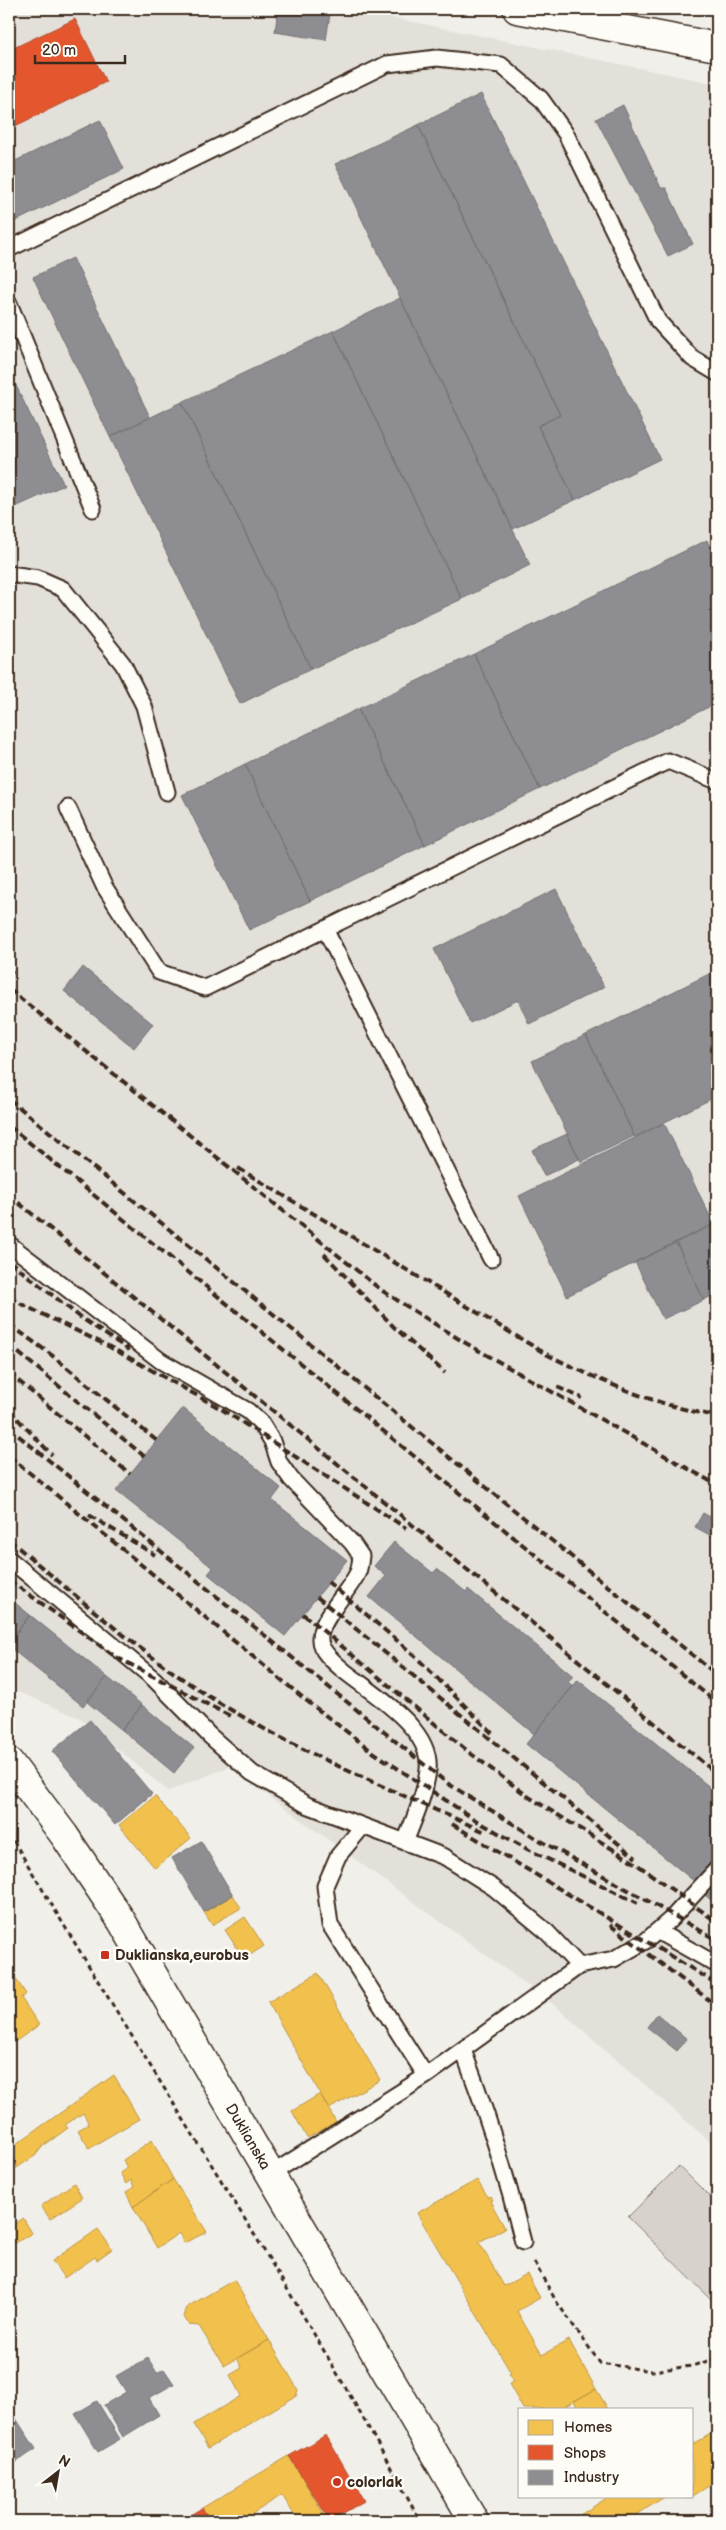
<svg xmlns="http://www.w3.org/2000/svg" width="726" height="2530" viewBox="0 0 726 2530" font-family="'Balsamiq Sans',sans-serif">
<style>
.built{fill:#e3e0da}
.green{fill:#d7d2cc;stroke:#897e75}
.homes{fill:#f2c14e;stroke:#bb9440}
.shops{fill:#e4572e;stroke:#b14a29}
.industry{fill:#8d8d92;stroke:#746f6f}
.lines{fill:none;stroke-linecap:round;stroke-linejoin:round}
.service-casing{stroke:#3b2a1e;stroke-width:19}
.tertiary-casing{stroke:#3b2a1e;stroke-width:31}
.secondary-casing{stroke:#3b2a1e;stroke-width:31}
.path{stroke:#3b2a1e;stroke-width:3;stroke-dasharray:5 4;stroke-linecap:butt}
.service{stroke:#fdfcf7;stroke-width:15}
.tertiary{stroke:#fdfcf7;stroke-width:28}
.secondary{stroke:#fdfcf7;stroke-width:28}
.rail{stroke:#3b2a1e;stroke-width:4;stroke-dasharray:8 4;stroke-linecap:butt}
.poi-dot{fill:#c8321e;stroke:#fdfcf7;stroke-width:2}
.labels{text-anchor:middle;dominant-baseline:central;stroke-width:5;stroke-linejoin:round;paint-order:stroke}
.poi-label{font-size:15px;font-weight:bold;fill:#3b2a1e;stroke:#fdfcf7;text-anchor:start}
.street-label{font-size:15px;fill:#3b2a1e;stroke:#fdfcf7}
</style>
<rect width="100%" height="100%" fill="#f1efea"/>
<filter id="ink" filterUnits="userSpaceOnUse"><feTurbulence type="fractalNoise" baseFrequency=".02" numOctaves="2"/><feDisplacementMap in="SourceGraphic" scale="10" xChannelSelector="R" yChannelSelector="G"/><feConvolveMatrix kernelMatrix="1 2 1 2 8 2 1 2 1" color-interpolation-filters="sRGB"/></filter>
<g filter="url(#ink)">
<path class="built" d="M9 9H350L717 84V2148L553 2004 229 1767 168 1791 80 1718 9 1688Z"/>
<path class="green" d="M679 2166 717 2204V2305L628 2217Z"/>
<path class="homes" d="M155 1796 191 1838 155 1868 119 1825Z
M233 1895 241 1908 212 1925 204 1912Z
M245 1917 264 1946 244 1959 225 1930Z
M9 1969 26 1994 21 1998 39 2025 9 2046Z
M318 1973 380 2080 329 2109 268 2002Z
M114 2075 139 2119 89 2148 78 2130 89 2124 83 2113 65 2125 68 2128 43 2146 35 2156 9 2173V2149Z
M320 2094 336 2122 307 2138 292 2111Z
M152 2140 173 2179 133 2207 126 2192 134 2187 131 2180 126 2184 120 2173 127 2168 123 2160Z
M173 2179 207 2232 184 2243 179 2233 157 2248 133 2207Z
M477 2180 488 2198 491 2196 493 2200 490 2201 505 2228 479 2242 504 2286 527 2274 540 2298 517 2311 542 2355 569 2340 596 2389 560 2409H523L509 2384 513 2382 509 2374 511 2373 417 2213Z
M74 2183 82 2198 50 2219 41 2206Z
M23 2218 32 2233 9 2247V2227Z
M98 2229 112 2249 97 2260 95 2257 64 2278 52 2261Z
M234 2280 269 2340 224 2366 199 2326 189 2325 184 2317 187 2307Z
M269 2340 298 2390 296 2396 208 2448 194 2424 241 2396 230 2375 242 2368 237 2358Z
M596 2389 608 2409H578L574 2401Z
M717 2430V2481L688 2499 686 2496H692V2445Z
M289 2456 328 2521H298L282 2495 241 2521H211L202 2508Z
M610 2496H666L627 2521H585L580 2515Z"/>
<path class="shops" d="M75 19 106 82 9 129V50Z
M326 2435 364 2501 330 2521 289 2456Z
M202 2508 211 2521H180Z"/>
<path class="industry" d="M278 9H300L330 14 326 40 275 32Z
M481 94 660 459 575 500 538 426 560 415 418 125Z
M623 105 661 188H666L693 244 668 256 596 119Z
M100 120 124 169 16 221 9 207V164Z
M418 125 560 415 538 426 575 500 513 529 335 164Z
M73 258 150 417 110 437 33 277Z
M400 298 530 565 462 599 333 331Z
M333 331 462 599 311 669 182 402Z
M9 371 64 485 9 510Z
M182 402 311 669 240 704 110 437Z
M707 540 717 562V703L540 789 474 654Z
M474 654 540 789 425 845 358 709Z
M358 709 425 845 310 901 245 764Z
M245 764 310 901 249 930 182 795Z
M556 889 604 987 529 1024 518 1000 470 1023 434 949Z
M83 967 153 1024 134 1048 64 991Z
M717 970V1096L635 1137 586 1035Z
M586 1035 634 1136 581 1162 532 1061Z
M664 1123 714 1224 567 1296 519 1196Z
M567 1134 579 1159 544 1176 532 1150Z
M714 1224 717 1231V1293L704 1300 676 1242Z
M676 1242 704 1300 663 1319 635 1262Z
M183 1408 281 1488 272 1500 347 1560 285 1636 208 1574 213 1568 116 1491Z
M703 1513 717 1521V1539L695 1527Z
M394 1542 433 1573 437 1569 466 1592 468 1589 573 1676 568 1682 573 1686 534 1734 369 1597 386 1576 374 1566Z
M9 1598 30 1615 9 1642Z
M30 1615 107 1677 83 1706 9 1647V1642Z
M107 1677 142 1705 122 1730 87 1702Z
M578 1680 717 1793V1854L695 1882 526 1744Z
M142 1705 194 1748 174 1773 122 1730Z
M90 1720 152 1794 115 1825 52 1751Z
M201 1841 233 1895 204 1912 172 1858Z
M714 1883 717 1886V1905L705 1895Z
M657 2014 687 2039 677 2051 647 2027Z
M148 2358 157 2373 164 2369 174 2384 149 2398 159 2415 123 2437 104 2405 126 2392 116 2376Z
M97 2401 120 2439 98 2452 75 2414Z
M11 2411 36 2449 9 2467V2412Z"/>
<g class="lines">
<g class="service-casing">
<path id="service" d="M9 249 387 64 437 58 501 65 541 99 566 134 658 321 692 358 717 373
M9 303 93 509
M9 574 38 578 63 589 123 664 144 706 167 792
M68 808 104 886 159 972 205 988 668 761 717 781
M325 929 491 1259
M9 1244 161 1361 248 1411 261 1423 272 1441 279 1462 291 1479 352 1543 361 1556C360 1562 360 1569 357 1574 349 1591 318 1622 320 1640 320 1651 335 1663 343 1670 371 1693 433 1728 428 1770 425 1795 414 1819 405 1842
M9 1559 154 1679 210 1736 252 1773 307 1805 445 1857 494 1888 546 1931 579 1966
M657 1931 717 1965
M463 2050C487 2113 507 2177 523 2242
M426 2076 579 1966 614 1959 647 1940 671 1919 717 1869
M271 2174 426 2076 330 1925 325 1886 338 1856 363 1826"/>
</g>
<g class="tertiary-casing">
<g id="tertiary">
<path id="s1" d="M9 1762 64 1835 121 1920 474 2521"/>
</g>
</g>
<g class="secondary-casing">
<path id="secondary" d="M517 9 717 47"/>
</g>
<path class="path" d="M9 1833C144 2063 294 2286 420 2521
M534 2262 556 2301 600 2363 652 2371 692 2366 717 2358"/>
<use href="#service" class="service"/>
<use href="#tertiary" class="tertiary"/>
<use href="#secondary" class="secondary"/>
<path class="rail" d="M9 969 13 973
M9 989 381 1290 462 1341 717 1485
M9 1099 717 1675
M9 1126 717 1703
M238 1168 546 1354C600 1381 657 1406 717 1416
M9 1195 717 1774
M324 1254 394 1327 445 1373
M9 1261 80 1317 129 1350
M9 1298 108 1346 223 1410 406 1528
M9 1324 49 1353 157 1441
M9 1345 144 1456
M9 1373 130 1474
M557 1387 582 1398
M9 1410 52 1455
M9 1428 447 1783 536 1838 717 1940
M9 1456 307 1701 373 1752 477 1821 529 1850 638 1903
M89 1515 155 1555
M9 1540C77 1596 143 1656 218 1702 302 1754 395 1791 485 1832
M9 1580 116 1657 232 1717
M328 1582 413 1654 492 1733
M317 1597 636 1858
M303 1614 470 1753 529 1797 635 1863 717 1922
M452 1824 717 1984
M711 1861 717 1866
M610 1925 717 2006"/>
</g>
</g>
<g class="poi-dot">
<rect x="100" y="1950" width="10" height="10" rx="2.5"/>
<circle cx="337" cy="2482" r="5"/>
</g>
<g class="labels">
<g class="poi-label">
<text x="115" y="1955">Duklianska,eurobus</text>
<text x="347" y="2482">colorlak</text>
</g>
<g class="street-label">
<text stroke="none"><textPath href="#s1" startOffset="445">Duklianska</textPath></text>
</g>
</g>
<rect width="726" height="2530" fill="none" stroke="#fdfcf7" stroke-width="30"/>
<rect x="15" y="15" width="696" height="2500" fill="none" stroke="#3b2a1e" stroke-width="2" filter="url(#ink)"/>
<rect x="518" y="2408" width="175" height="90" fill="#fdfcf7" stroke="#afa8a0"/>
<rect x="528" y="2420" width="25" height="15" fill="#f2c14e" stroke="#afa8a0"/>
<text x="564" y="2432" font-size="15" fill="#3b2a1e">Homes</text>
<rect x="528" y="2445" width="25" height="15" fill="#e4572e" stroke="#afa8a0"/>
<text x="564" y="2458" font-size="15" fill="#3b2a1e">Shops</text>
<rect x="528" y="2470" width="25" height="15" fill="#8d8d92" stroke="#afa8a0"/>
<text x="564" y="2482" font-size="15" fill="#3b2a1e">Industry</text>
<g transform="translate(58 2472) rotate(31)" stroke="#fdfcf7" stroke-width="4" paint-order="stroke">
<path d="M0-4L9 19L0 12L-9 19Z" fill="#3b2a1e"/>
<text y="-8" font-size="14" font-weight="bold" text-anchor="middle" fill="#3b2a1e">N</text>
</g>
<path d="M35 55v8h90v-8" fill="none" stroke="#3b2a1e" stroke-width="2.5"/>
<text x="42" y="55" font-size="15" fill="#3b2a1e" stroke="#fdfcf7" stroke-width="4" paint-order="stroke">20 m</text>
</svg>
